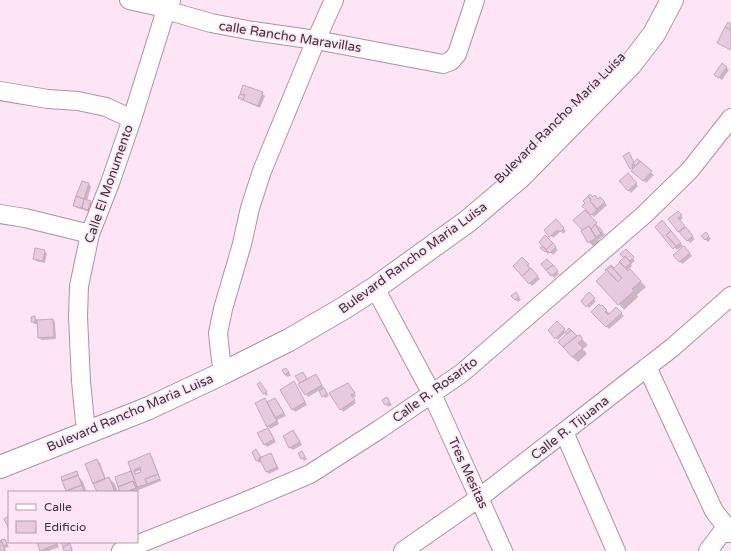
<svg xmlns="http://www.w3.org/2000/svg" width="731" height="551" viewBox="0 0 731 551" font-family="'Varela Round',sans-serif">
<style>
.shadow{fill:#0003;fill-rule:evenodd}
.building{fill:#e8cade;stroke:#c5a8bb;fill-rule:evenodd}
.lines{fill:none;stroke-linecap:round;stroke-linejoin:round}
.minor-casing{stroke:#ad91a4;stroke-width:20}
.tertiary-casing{stroke:#ad91a4;stroke-width:24}
.minor{stroke:#fff;stroke-width:18}
.tertiary{stroke:#fff;stroke-width:22}
.labels{text-anchor:middle;dominant-baseline:central;stroke-width:3.5;stroke-linejoin:round;paint-order:stroke}
.street-label{font-size:13px;fill:#3c3038;stroke:#fde5f5}
</style>
<rect width="100%" height="100%" fill="#fde5f5"/>
<path class="shadow" d="M726 67 729 70 722 80 715 75Z
M262 93 265 96 260 108 242 100 239 98Z
M628 154 635 163 637 160 654 175 646 183 635 173 631 168 625 157Z
M628 174 638 186 631 193 620 181Z
M82 182 89 184 91 187 87 201 90 202 93 205 90 212 77 208 74 206Z
M600 198 607 205 594 217 583 206 586 203 584 201 598 200Z
M585 211 598 226V227L605 235 598 240 601 244 595 248 589 242 583 231 584 230 575 220Z
M678 212 683 218 679 221 695 239 690 243 669 220Z
M556 221 566 231 563 234 561 231 553 238 545 230Z
M664 224 683 246 677 250 656 227Z
M702 236H708L711 239 708 242Z
M545 237 558 250 553 255 550 252 548 254 542 248 544 246Z
M684 247 692 256 682 264 675 255Z
M626 250 635 261 631 264 632 266 627 271 636 276 646 287 637 295 638 297 624 310 619 304 613 270 625 258 621 254Z
M44 251 47 253 45 263 36 261 34 258Z
M522 258 530 267 528 268 534 272 540 279 532 286 514 266Z
M550 263 559 274 554 278 552 275Z
M589 294 596 301 589 308 582 301Z
M518 296 521 300 518 302 515 300Z
M602 306 610 314 616 308 624 316 609 329 592 312Z
M32 318H35L38 320H53L55 322 56 339 42 340 39 338 38 324H34L32 321Z
M557 323 566 332 558 340 549 330Z
M579 336 587 344V346L583 349 587 354 578 362 572 357 576 337Z
M288 371 291 375 288 377 285 375Z
M303 373 308 380 316 375 318 378 324 388H323L327 392 329 396 325 398 320 390 308 397 306 394Z
M260 383 268 394 266 396 264 393Z
M296 385 307 405 295 412 293 409Z
M350 387 356 396 353 398 356 403 343 412 330 393Z
M264 399 268 403 275 399 278 402 286 416 277 420 279 424 270 429 268 426Z
M384 401H389L392 405 388 407Z
M267 429 270 431 276 442 267 447 265 444Z
M293 431 296 434 302 445 293 450 290 448 284 436Z
M256 450 262 458 271 454 273 457 279 469 269 474 267 472 262 462 260 463 257 461 253 452Z
M302 452 307 459 304 461 302 458Z
M149 454 152 457 161 481 134 492H121L116 478 133 472 129 462ZM142 470 143 472 136 475 135 472Z
M97 460 100 463 106 479 109 478 115 484 118 492H98Z
M76 473 83 482 87 492H67Z
M4 540 7 543 9 547 5 548 6 551H0V542Z
M38 542H57L59 547 49 551H42Z
M62 542H72L70 543 73 551H66Z"/>
<path class="building" d="M728 22 731 24V30L725 27Z
M725 27 731 30V50L717 43Z
M722 63 727 67 719 78 714 75Z
M243 85 263 92 258 106 243 100 245 95 240 94Z
M240 94 245 95 243 100 238 98Z
M629 152 634 163 632 164 633 167 630 169 623 156Z
M637 159 640 161 636 166 633 163Z
M640 161 652 171 643 181 631 171Z
M628 173 637 183 628 191 619 181Z
M82 181 89 183 84 199 76 196Z
M590 194 593 197 595 195 598 199 600 197 605 202 597 209 590 201 591 200 588 196Z
M76 196 84 199 82 208 73 206Z
M588 196 591 200 590 201 597 210 591 215 582 206 585 203 583 201Z
M84 199 91 201 88 210 82 208Z
M585 210 597 223 591 229 589 226 582 230 573 220Z
M678 211 682 215 678 218 685 226 678 232 668 219Z
M556 219 564 228 560 232 558 230 549 237 544 230Z
M662 220 671 231 666 235 676 246 673 249 655 227Z
M595 224 601 234 596 237 591 229Z
M589 226 596 238 588 243 581 231Z
M599 227 603 232 601 233 597 228Z
M686 227 693 236 687 241 679 232Z
M671 231 681 243 676 246 666 235Z
M706 232 709 236 705 240 701 236Z
M545 235 553 243 546 250 539 242Z
M553 243 556 247 550 253 546 250Z
M542 246 547 250 545 252 540 248Z
M684 246 690 253 679 262 673 255Z
M35 248 45 250 43 261 33 259Z
M626 249 634 257 630 261 625 256 624 258 620 254Z
M625 256 631 263 625 268 619 262Z
M522 257 529 264 527 265 530 269 522 276 513 266Z
M547 259 553 265 546 270 541 264Z
M620 262 628 271 630 269 641 281 632 289 634 291 618 305 596 281 606 272 605 270 611 265 614 268ZM611 266 622 278 618 282 607 270Z
M553 265 558 271 551 276 546 270Z
M611 266 622 278 618 282 607 270Z
M531 268 538 276 529 284 522 276Z
M516 292 519 297 515 300 511 296Z
M589 292 595 298 586 307 581 301Z
M599 304 600 306 602 305 607 310 605 312 608 315 616 307 622 313 606 327 591 312Z
M35 316V322H31V317Z
M53 319 54 337 38 338 37 320Z
M557 321 565 329 555 339 548 330Z
M569 328 571 330 567 334 565 332Z
M571 330 577 336 563 347 558 342Z
M578 335H580L582 338V340L578 343 583 348 572 357 563 347Z
M286 368 289 372 285 375 282 370Z
M303 372 307 379 300 383 295 376Z
M316 374 322 385 305 395 298 384Z
M294 381 305 402 292 410 280 390Z
M260 382 267 392 263 394 257 384Z
M348 383 355 393 351 395 355 400 340 410 329 393Z
M324 388 327 394 322 397 319 391Z
M387 397 390 403 385 405 382 400Z
M265 398 277 421 267 427 255 403Z
M275 398 284 413 275 418 267 402Z
M268 428 274 439 264 445 257 433Z
M293 430 300 442 289 448 283 436Z
M256 449 261 458 258 459 259 460 256 461 252 452Z
M302 451 305 457 301 459 298 453Z
M150 453 158 474 145 479 147 484 137 487 128 462ZM140 467 141 472 135 474 134 470Z
M271 453 277 467 266 472 259 458Z
M97 459 105 479 93 484 85 464Z
M77 471 78 475 62 481 61 477Z
M131 471 137 487 136 488 133 481 118 487 115 477Z
M158 474 160 479 147 484 145 479Z
M78 475 82 485 66 491 62 481Z
M109 477 115 492H97L93 483Z
M133 481 136 488 125 492H120L118 487Z
M82 485 84 492H66V491Z
M9 516V529L4 519Z
M5 539 7 544 3 546 1 540Z
M1 540 3 546 5 551H0V541Z
M37 542H56L57 544 40 551Z
M61 542H68V544L63 547Z
M70 543 72 551H64L63 547Z"/>
<g class="lines">
<g class="minor-casing">
<path id="minor" d="M129 0 156 6 166 10 211 23 253 31 316 40 443 64 451 61 457 54 475 0
M0 91 48 99 78 101 106 107 132 119
M0 214 25 218 90 234
M375 288 432 394 503 551
M221 361 218 333 223 309 242 244 250 208 262 171 316 40 334 0
M647 367 714 511 731 533
M85 422 81 381 78 317 79 286 90 234 110 183 132 119 166 10 171 0
M564 432 616 551
M121 551 244 502 310 474 380 429 462 373 645 214 690 170 731 118
M403 551 479 498 591 411 673 347 731 296
M708 551 726 527"/>
</g>
<g class="tertiary-casing">
<path id="tertiary" d="M0 467 149 408 221 374 289 340 344 308 375 288 468 221 520 177 631 64 654 34 672 0"/>
</g>
<use href="#minor" class="minor"/>
<use href="#tertiary" class="tertiary"/>
</g>
<g class="labels">
<g class="street-label">
<text transform="translate(290 37) rotate(9)">calle Rancho Maravillas</text>
<text transform="translate(560 118) rotate(-45)">Bulevard Rancho María Luisa</text>
<text transform="translate(109 184) rotate(-71)">Calle El Monumento</text>
<text transform="translate(413 258) rotate(-36)">Bulevard Rancho Maria Luisa</text>
<text transform="translate(435 390) rotate(-36)">Calle R. Rosarito</text>
<text transform="translate(130 413) rotate(-23)">Bulevard Rancho Maria Luisa</text>
<text transform="translate(570 428) rotate(-38)">Calle R. Tijuana</text>
<text transform="translate(468 473) rotate(65)">Tres Mesitas</text>
</g>
</g>
<rect x="8" y="491" width="130" height="52" fill="#fde5f5" stroke="#b09da9"/>
<rect x="16" y="504" width="20" height="6" fill="#ffffff" stroke="#b09da9"/>
<text x="44" y="511" font-size="12" fill="#3c3038">Calle</text>
<rect x="16" y="521" width="20" height="12" fill="#e8cade" stroke="#b09da9"/>
<text x="44" y="531" font-size="12" fill="#3c3038">Edificio</text>
</svg>
